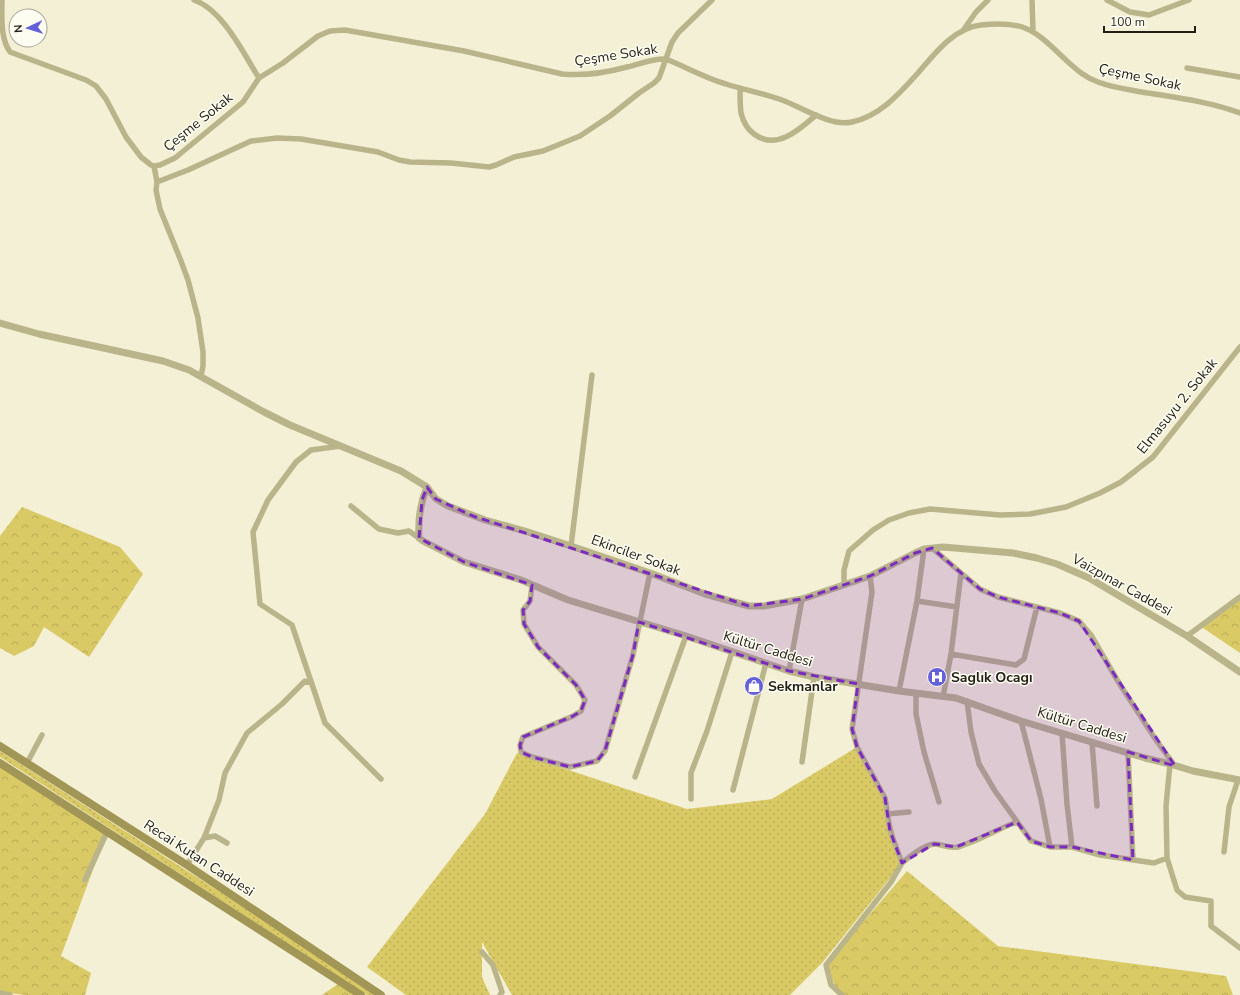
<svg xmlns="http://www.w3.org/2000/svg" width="1240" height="995" viewBox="0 0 1240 995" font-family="'Nunito Sans',sans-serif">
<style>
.grass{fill:url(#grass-dots)}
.forest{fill:url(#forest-crowns)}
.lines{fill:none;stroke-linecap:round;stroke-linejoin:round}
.minor{stroke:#bab48a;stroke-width:5.5}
.tertiary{stroke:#bab48a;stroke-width:7}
.secondary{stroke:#a19655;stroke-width:8}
.marked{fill:#7b2cbf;fill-opacity:0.2;stroke:#7b2cbf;stroke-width:3;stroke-dasharray:8 5;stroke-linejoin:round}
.labels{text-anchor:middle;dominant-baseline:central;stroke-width:3;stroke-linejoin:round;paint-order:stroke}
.street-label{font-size:14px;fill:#201e15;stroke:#fefdf2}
.poi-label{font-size:14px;font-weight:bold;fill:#201e15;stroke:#fefdf2;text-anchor:start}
</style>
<defs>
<pattern id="grass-dots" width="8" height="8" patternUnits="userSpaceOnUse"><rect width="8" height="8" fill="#daca66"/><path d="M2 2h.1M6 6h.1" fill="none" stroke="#bbad58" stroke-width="1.8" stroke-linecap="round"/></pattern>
<pattern id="forest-crowns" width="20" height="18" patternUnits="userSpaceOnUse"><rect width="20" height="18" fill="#daca66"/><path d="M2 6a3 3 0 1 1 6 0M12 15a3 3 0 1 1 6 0" fill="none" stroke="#bbad58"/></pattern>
</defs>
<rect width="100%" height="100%" fill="#f4f0d6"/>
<path class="grass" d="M857 747 885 798 902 863 822 963 790 995H512L482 942V977L490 995H406L367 967 485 814 517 753 687 809 772 799Z
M0 751 228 897 376 995H367L0 757Z"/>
<path class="forest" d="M22 507 120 547 143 574 89 657 44 627 34 646 14 656 0 648V536Z
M1240 594V653L1200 626Z
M0 763 107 832 61 956 91 973 85 995H25L0 992Z
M907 871 998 946 1226 976 1233 995H842L837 990 826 965Z
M341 982 361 995H322Z"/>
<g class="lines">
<path class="minor" d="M2 0C2 17 0 38 10 52L86 80 96 86 106 99 126 137 141 157 151 165 154 166 160 165 175 158 243 102 259 78 283 63 318 36 330 31 345 30 464 51 562 74C584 76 605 73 627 67 640 64 653 58 666 59 686 67 705 78 726 84 744 90 763 93 782 100 801 107 831 127 852 122 880 116 900 93 918 73 935 53 954 28 981 25 1028 20 1036 32 1068 62 1077 70 1086 78 1098 82 1113 88 1132 90 1148 93 1179 98 1210 102 1240 113
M194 0C223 10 243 53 259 78
M1032 0 1033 31
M1107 0 1130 12 1149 15 1189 0
M964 29 976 12 988 0
M1187 68 1240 77
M740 88C740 96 740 105 741 113 743 121 747 129 754 134 776 151 799 130 816 115
M154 166 157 182 156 190 160 209 181 261 188 280 198 318 203 352V366L201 376
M157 182 188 170 251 141 277 138 301 139 378 152 399 160 410 162 451 163 489 167 496 165 514 157 543 151 580 136 610 116 639 93 654 83 659 78 672 42 678 33 712 0
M341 446 311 450 296 462 268 500 253 532 260 604 292 625 325 723 381 779
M351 506 379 529 398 533 409 531 419 538
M571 546 592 375
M932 548 980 589 998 597 1060 613 1079 621 1091 635 1119 683 1156 740 1175 766
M532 585 530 601 523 610 524 624 538 647 576 685 585 700 581 711 573 716 523 737 520 745 521 752 532 757 570 767 597 761 605 751 633 655 650 573
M844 585V570L849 551 873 530 889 520 909 513 930 509 1000 515 1030 514 1066 507 1100 493 1121 482 1153 457 1240 347
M917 601 957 607
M1187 636 1240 597
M951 654 1016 665 1024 659 1037 607
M789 671 802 599
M899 691 917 601 924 549
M916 693V714L924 752 939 802
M943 697 951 654 961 573
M967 701 971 732 979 764 995 791 1031 841 1050 847H1072L1100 855 1154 863 1167 858
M1021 721 1041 799 1050 847
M1062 733 1067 804 1072 847
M1092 742 1097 806
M1128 752 1133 860
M802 762 814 677
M27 763 42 735
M1170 764 1166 806 1167 858 1177 890 1185 897 1211 901V926L1240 948
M635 777 686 636
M733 790 766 663
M691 799V773L707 731 732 652
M887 814 909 812
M204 838 219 800 225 773 247 733 282 704 305 681 311 683
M1224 852 1229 807 1238 780
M902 863C911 856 922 846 934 844 942 844 950 849 958 847 979 841 997 829 1017 822
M187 865 204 838 215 836 227 843
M85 880 107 832
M482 952 493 965 502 992 500 995
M0 993 10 995
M842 995 831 985 826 965 891 882 902 863 890 831 885 798 857 747 852 729 872 592 870 576"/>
<path class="tertiary" d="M0 323 39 334 163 361 189 370 264 412 290 425 401 471 427 487 436 499 448 506 485 520 525 531 571 546 650 573 705 594 749 606H764L802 599 870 576 915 553 924 549 943 547 1013 553 1037 558 1057 564 1089 578 1187 636 1240 672
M427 487C420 503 418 521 419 538L423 541 464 562 521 580 568 600 686 636 789 671 814 677 899 691 956 698 1021 721 1145 758 1170 764 1193 771 1240 780"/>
<path class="secondary" d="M0 746 187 865 381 995
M0 763 361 995"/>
</g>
<path class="marked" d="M427 487 436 499 473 516 749 606 802 599 870 576 915 553 932 548 980 589 998 597 1060 613 1079 621 1175 766 1128 752 1133 860 1072 847H1050L1031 841 1017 822 956 847 934 844 902 863 890 831 885 798 857 747 852 729 858 684 789 671 639 622 633 655 605 751 597 761 570 767 532 757 521 752 520 745 523 737 573 716 581 711 585 700 576 685 538 647 524 624 523 610 530 601 532 585 464 562 419 538 422 500Z"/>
<defs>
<g id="hospital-disc" transform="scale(1)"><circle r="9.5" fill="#6460d9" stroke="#fefdf2"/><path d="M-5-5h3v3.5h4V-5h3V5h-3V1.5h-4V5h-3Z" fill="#fff"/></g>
<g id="shop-disc" transform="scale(1)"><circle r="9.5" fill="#6460d9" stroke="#fefdf2"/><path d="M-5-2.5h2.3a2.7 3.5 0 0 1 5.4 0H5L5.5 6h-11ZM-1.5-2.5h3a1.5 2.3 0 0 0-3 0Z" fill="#fff"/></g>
</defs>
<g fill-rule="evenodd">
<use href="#hospital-disc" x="937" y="677"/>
<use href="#shop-disc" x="754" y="686"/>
</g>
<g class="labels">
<g class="street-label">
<text transform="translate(616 55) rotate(-9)">Çeşme Sokak</text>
<text transform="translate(1140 77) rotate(12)">Çeşme Sokak</text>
<text transform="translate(198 122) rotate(-39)">Çeşme Sokak</text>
<text transform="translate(1177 406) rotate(-51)">Elmasuyu 2. Sokak</text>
<text transform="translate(636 555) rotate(20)">Ekinciler Sokak</text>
<text transform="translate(1122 585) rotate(29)">Vaizpınar Caddesi</text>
<text transform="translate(768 649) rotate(17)">Kültür Caddesi</text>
<text transform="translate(1082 725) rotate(17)">Kültür Caddesi</text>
<text transform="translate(199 858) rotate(33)">Recai Kutan Caddesi</text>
</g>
<g class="poi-label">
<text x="951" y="677">Saglık Ocagı</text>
<text x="768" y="686">Sekmanlar</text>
</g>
</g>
<g transform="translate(28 28) rotate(266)"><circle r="19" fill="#fefdf2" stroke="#a5a49a"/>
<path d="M0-3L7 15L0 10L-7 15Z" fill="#6460d9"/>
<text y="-6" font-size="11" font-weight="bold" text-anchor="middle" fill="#201e15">N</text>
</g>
<path d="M1104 26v6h91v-6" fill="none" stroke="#201e15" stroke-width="2"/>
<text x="1110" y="26" font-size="12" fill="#201e15" stroke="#fefdf2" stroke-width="3" paint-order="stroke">100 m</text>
</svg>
